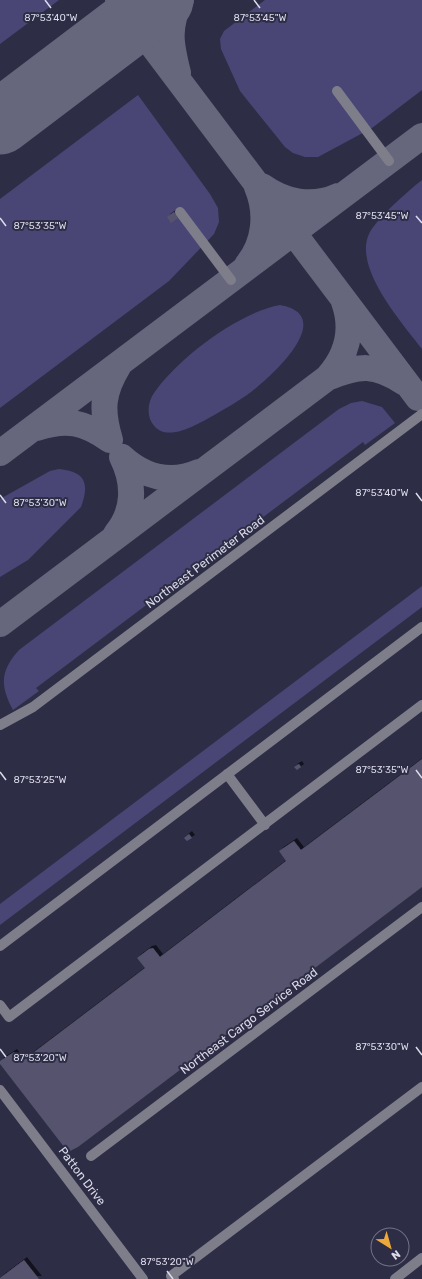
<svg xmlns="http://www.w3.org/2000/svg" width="422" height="1279" viewBox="0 0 422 1279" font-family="Rubik,sans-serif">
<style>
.green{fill:#494676}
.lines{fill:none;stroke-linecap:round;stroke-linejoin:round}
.taxiway{stroke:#66667c;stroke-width:26}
.runway{stroke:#66667c;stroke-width:65}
.building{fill:#54536e;filter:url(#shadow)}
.minor{stroke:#7e7e8b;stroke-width:10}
.ticks{fill:none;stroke:#dbdbeb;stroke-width:1.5}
.labels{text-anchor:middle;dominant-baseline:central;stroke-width:4;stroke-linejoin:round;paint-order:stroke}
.street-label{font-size:12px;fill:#dbdbeb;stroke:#2e2d46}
.ticks-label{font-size:10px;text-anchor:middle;fill:#dbdbeb;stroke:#2e2d46;stroke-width:4;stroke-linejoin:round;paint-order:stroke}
</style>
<defs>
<filter id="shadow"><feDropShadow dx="3" dy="-3" stdDeviation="0" flood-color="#0009"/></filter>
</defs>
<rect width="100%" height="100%" fill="#2e2d46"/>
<path class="green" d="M0 0H59L0 44Z
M265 0H422V90L372 128 318 157H305L293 153 285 147 240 91 221 49 220 39 224 31Z
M138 95 210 194 218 208 219 222 214 234 169 281 0 408V199Z
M422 180V349C403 324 353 268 369 234 376 219 408 191 422 180Z
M280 305C340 316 268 380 247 395 237 402 226 408 216 414 199 423 162 448 150 419 147 410 149 400 154 393 178 358 239 312 280 305Z
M362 401 382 407 395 423 365 445 363 442 36 688 39 691 13 710C0 686 0 671 19 650L339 409 351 403Z
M59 469C85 472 90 482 81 507L28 560 0 577V499L50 471Z
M422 586V607L0 925V904Z"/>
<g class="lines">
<path class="taxiway" d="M118 0 418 398
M178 73C171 45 167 27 181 0
M262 186C284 202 312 208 338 196
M247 265C265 243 268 213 257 187
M344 302C354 330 347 356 327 378 360 365 374 363 405 383
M37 428C67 418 84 422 110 440 101 410 102 393 119 365
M0 453 422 136
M116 534C135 511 135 483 122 457 144 477 171 484 199 472
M0 624 327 378"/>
<path class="runway" d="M0 122 161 0"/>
</g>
<path class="building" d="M174 212 178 218 171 223 167 217Z
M422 759V887L78 1147 68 1152 0 1064V1061L14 1052 21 1061 25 1059 145 968 137 958 149 949 153 948 160 957 286 861 279 851 294 841 301 850Z
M299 764 301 767 297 770 294 767Z
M189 834 192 838 187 841 184 838Z
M24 1260 39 1279H0V1278Z"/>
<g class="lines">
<path class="minor" d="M337 91 389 161
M180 212 231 280
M0 725 33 707 422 414
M227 774 265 825
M0 946 422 627
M0 1005 9 1017 422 705
M0 1090 143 1279
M91 1156 422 907
M174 1279 171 1276 422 1087
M395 1279 422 1258"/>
</g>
<path class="ticks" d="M45 0 51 8M254 0 260 8M416 216 422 223M0 218 6 226M416 493 422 501M0 495 6 503M416 770 422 778M0 772 6 780M416 1047 422 1055M0 1049 6 1057M167 1271 173 1279"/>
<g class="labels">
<g class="street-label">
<text transform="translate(205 562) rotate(-37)">Northeast Perimeter Road</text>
<text transform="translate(249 1021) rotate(-37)">Northeast Cargo Service Road</text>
<text transform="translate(82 1176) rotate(53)">Patton Drive</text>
</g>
</g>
<g class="ticks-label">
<text x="51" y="21">87°53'40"W</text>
<text x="260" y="21">87°53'45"W</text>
<text x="382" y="219">87°53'45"W</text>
<text x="40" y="229">87°53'35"W</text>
<text x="382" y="496">87°53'40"W</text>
<text x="40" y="506">87°53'30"W</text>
<text x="382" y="773">87°53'35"W</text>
<text x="40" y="783">87°53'25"W</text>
<text x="382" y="1050">87°53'30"W</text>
<text x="40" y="1061">87°53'20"W</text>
<text x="167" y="1265">87°53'20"W</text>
</g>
<g transform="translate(390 1247) rotate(143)"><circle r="19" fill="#2e2d46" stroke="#737388"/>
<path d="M0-3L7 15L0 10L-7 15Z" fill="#eda83b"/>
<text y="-6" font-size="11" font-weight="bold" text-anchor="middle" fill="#dbdbeb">N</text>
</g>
</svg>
